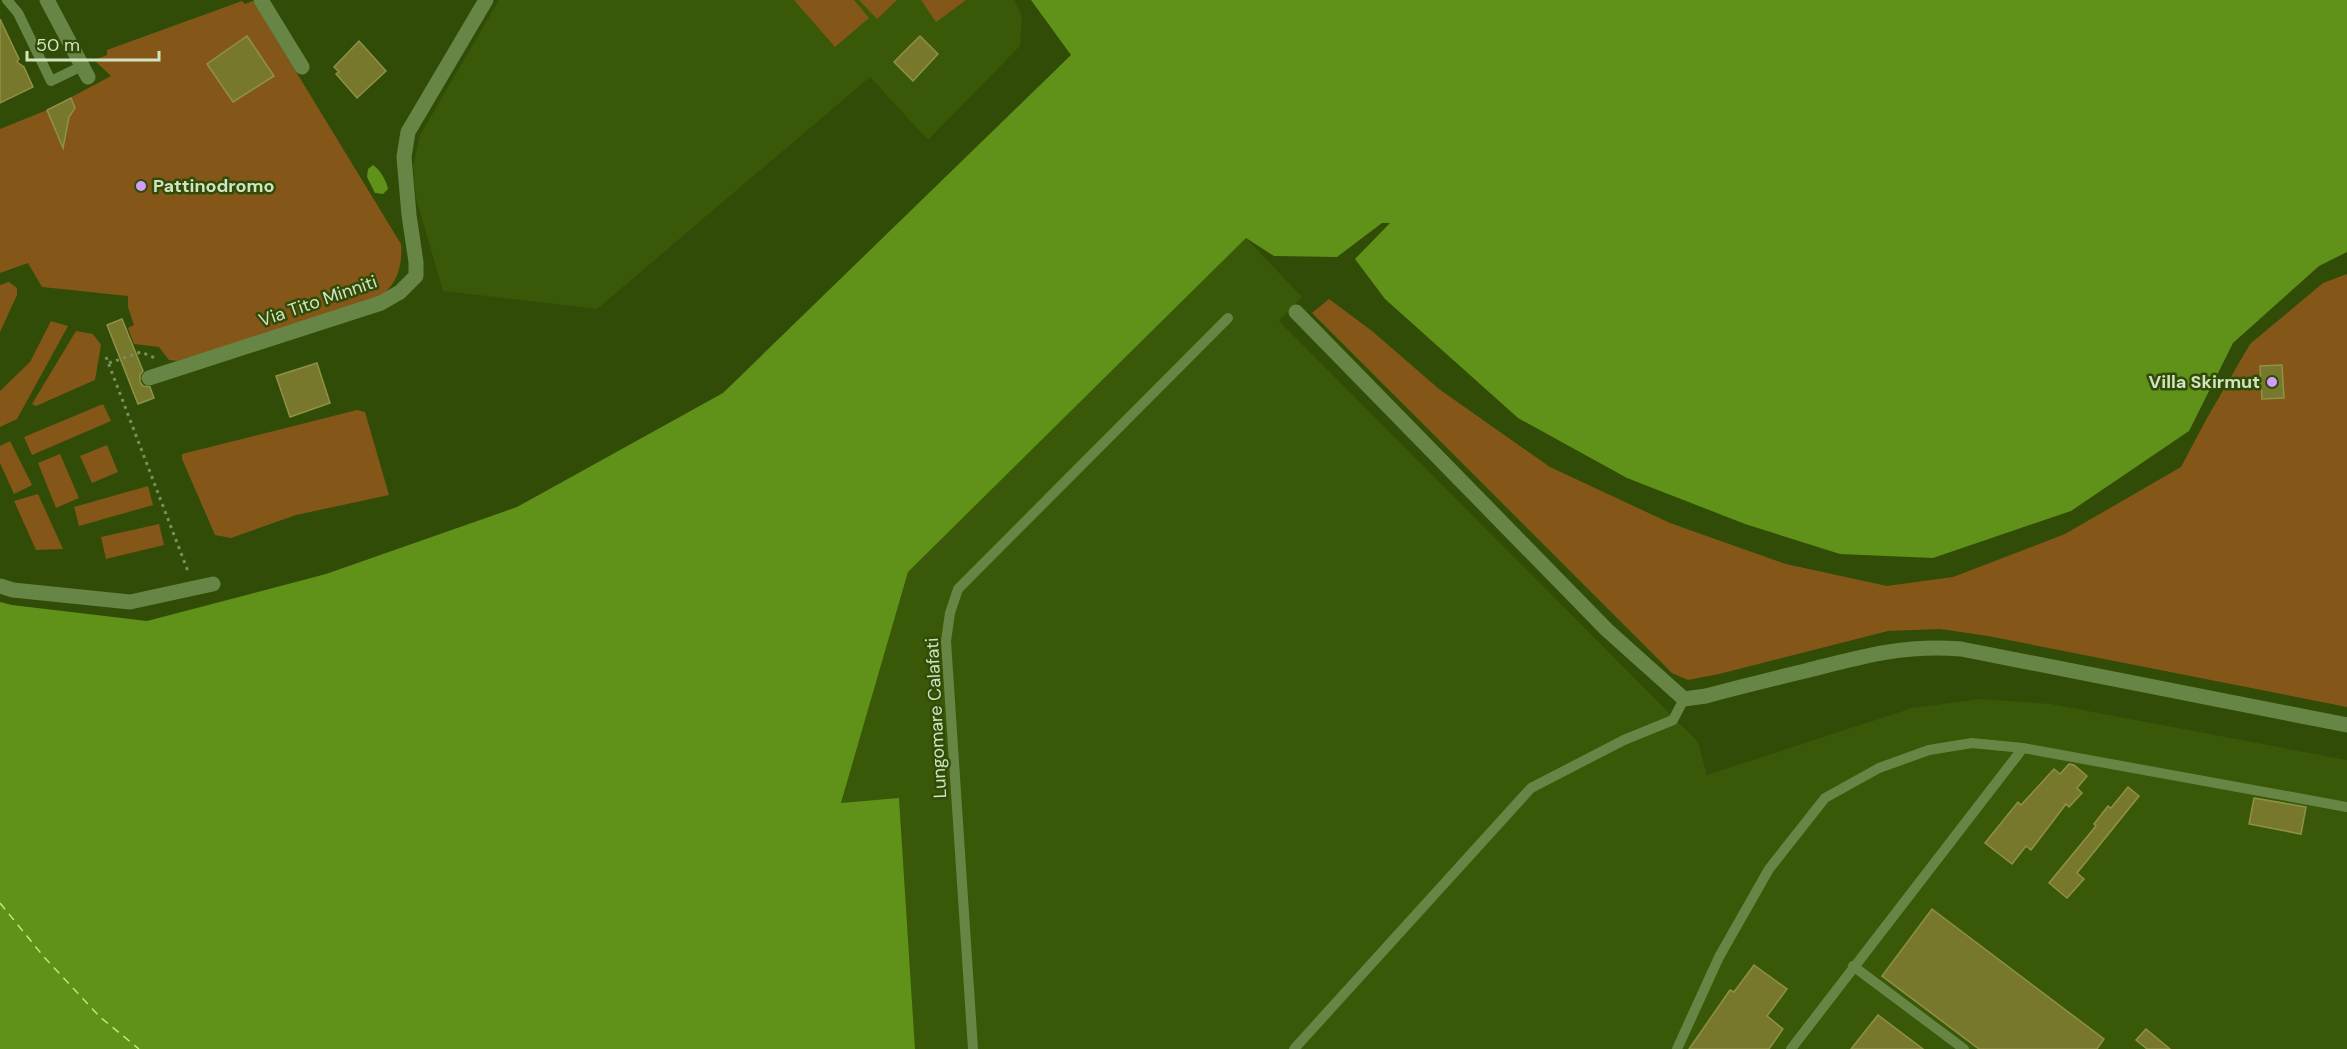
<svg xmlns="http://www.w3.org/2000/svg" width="2347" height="1049" viewBox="0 0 2347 1049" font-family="'DM Sans',sans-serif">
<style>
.built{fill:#395808}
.green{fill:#845719}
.water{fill:#609118}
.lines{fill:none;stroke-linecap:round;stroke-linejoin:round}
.ferry{stroke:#b3f367;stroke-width:1.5;stroke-dasharray:8 6;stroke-linecap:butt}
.building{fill:#77782c;stroke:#8f9146;stroke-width:1.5}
.path{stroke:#79905b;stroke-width:3;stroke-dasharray:3 4.5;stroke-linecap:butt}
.lane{stroke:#678646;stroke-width:10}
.street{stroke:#678646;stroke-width:15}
.poi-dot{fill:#d49cfc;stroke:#304c06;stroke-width:2}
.labels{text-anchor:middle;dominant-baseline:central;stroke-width:5;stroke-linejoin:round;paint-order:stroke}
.poi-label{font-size:18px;font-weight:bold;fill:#d1e3c1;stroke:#304c06;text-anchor:start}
.street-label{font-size:18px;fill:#d1e3c1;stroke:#304c06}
</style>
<rect width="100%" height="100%" fill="#304c06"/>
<path class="built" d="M499 0H1014L1022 16 1020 46 928 140 870 77 597 309 443 291 416 198 413 166 420 135Z
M1246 238 1302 297 1279 321 1698 742 1707 775 1912 708 1980 699 2051 704 2347 760V1049H915L899 799 841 804 908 572Z"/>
<path class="green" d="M794 0H854L869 18 835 47Z
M859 0H897L877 19Z
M921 0H966L936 22Z
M242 1 245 4 253 1 401 244C403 269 395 291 371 301L177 361 169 360 159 347 134 344 128 328 134 325 128 307V296L42 287 28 263 0 273V129L47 110 111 76 94 60 107 55V50Z
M2347 274V707L1988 636 1940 629 1888 631 1719 674 1688 680 1672 673 1312 313 1329 299 1372 331 1439 389 1550 467 1670 523 1786 564 1887 586 1953 577 2065 534 2181 467 2207 418 2250 344 2323 283Z
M9 282 17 288V295L0 332V285Z
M51 321 68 326 17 419 0 427V391L30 362Z
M76 331 93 334 101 345 95 380 36 406 32 404Z
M103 404 111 421 32 455 24 437Z
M357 410 365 412 389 495 296 515 231 538 215 535 182 459V454Z
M10 441 32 485 14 494 0 463V446Z
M107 445 118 472 92 483 80 456Z
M60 454 79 498 56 508 38 463Z
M148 486 153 505 79 526 74 507Z
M38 494 63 549 36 550 14 501Z
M159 524 164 545 106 559 101 537Z"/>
<path class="water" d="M1031 0H2347V252L2319 266 2233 343 2189 431 2071 511 1933 558 1840 554 1745 524 1627 478 1518 418 1385 299 1355 259 1390 223H1382L1337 257 1274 256 1246 238 908 572 841 803 899 798 915 1049H0V602L12 605 147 621 326 574 517 507 723 393 1071 55Z
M373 165C380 169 387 182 388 189L383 194 375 193 367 177 368 169Z"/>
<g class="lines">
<path class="ferry" d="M0 903 44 957 100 1017 139 1049"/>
</g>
<path class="building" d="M0 19 19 59 17 62 24 67 33 87 0 103Z
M247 36 274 76 233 102 207 64Z
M920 36 938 54 913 81 894 62Z
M359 41 386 71 357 98 336 74 339 72 334 67Z
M71 98 75 108 69 117 63 148 47 110Z
M122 319 143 371 140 375V382L143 386 150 387 154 398 138 404 107 325Z
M317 363 330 403 290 417 276 376Z
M2282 365 2284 398 2262 399 2260 366Z
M2069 764 2074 765 2087 776 2077 788 2082 793 2069 807 2066 804 2031 850 2026 846 2012 864 1985 843 2018 802 2021 805 2054 769 2060 774Z
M2128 787 2139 796 2077 873 2084 879 2067 898 2049 883 2096 826 2094 824 2108 806 2111 808Z
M2254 798 2306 807 2301 834 2249 824Z
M1932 909 2104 1039 2097 1049H1979L1882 976Z
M1754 965 1787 989 1767 1016 1783 1029 1769 1049H1689L1730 990 1734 992Z
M1878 1015 1923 1049H1851Z
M2146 1029 2170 1049H2147L2136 1040Z"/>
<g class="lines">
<path class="path" d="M106 357 189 574
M109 363 141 352 155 358"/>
<path class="lane" d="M7 0 18 13 51 81 82 66
M1853 966 1964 1049
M973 1049 946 641 950 613 958 589 1228 318
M1294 1049 1531 788 1624 740 1673 720 1684 699
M1677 1049 1719 957 1769 869 1825 798 1879 768 1929 750 1972 743 2023 748 2347 807
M1791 1049 2023 748"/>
<path class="street" d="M47 0 88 77
M261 0 302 67
M1296 312 1607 630 1684 699 1706 696C1739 687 1772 679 1805 671 1860 657 1903 644 1961 649L2347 725
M149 378 381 303 400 292 416 276V262L409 215 404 157 408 132 486 0
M0 586 13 590 130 602 213 584"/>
</g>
<g class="poi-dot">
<circle cx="141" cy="186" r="6"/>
<circle cx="2272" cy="382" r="6"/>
</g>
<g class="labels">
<g class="poi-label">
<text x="153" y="186">Pattinodromo</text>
<text x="2260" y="382" text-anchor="end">Villa Skirmut</text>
</g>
<g class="street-label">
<text transform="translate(318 301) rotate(-19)">Via Tito Minniti</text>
<text transform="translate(936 718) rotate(-93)">Lungomare Calafati</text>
</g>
</g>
<path d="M27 51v9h132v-9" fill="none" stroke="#d1e3c1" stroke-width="3"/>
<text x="36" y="51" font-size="18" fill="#d1e3c1" stroke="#304c06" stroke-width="4.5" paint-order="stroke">50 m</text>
</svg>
